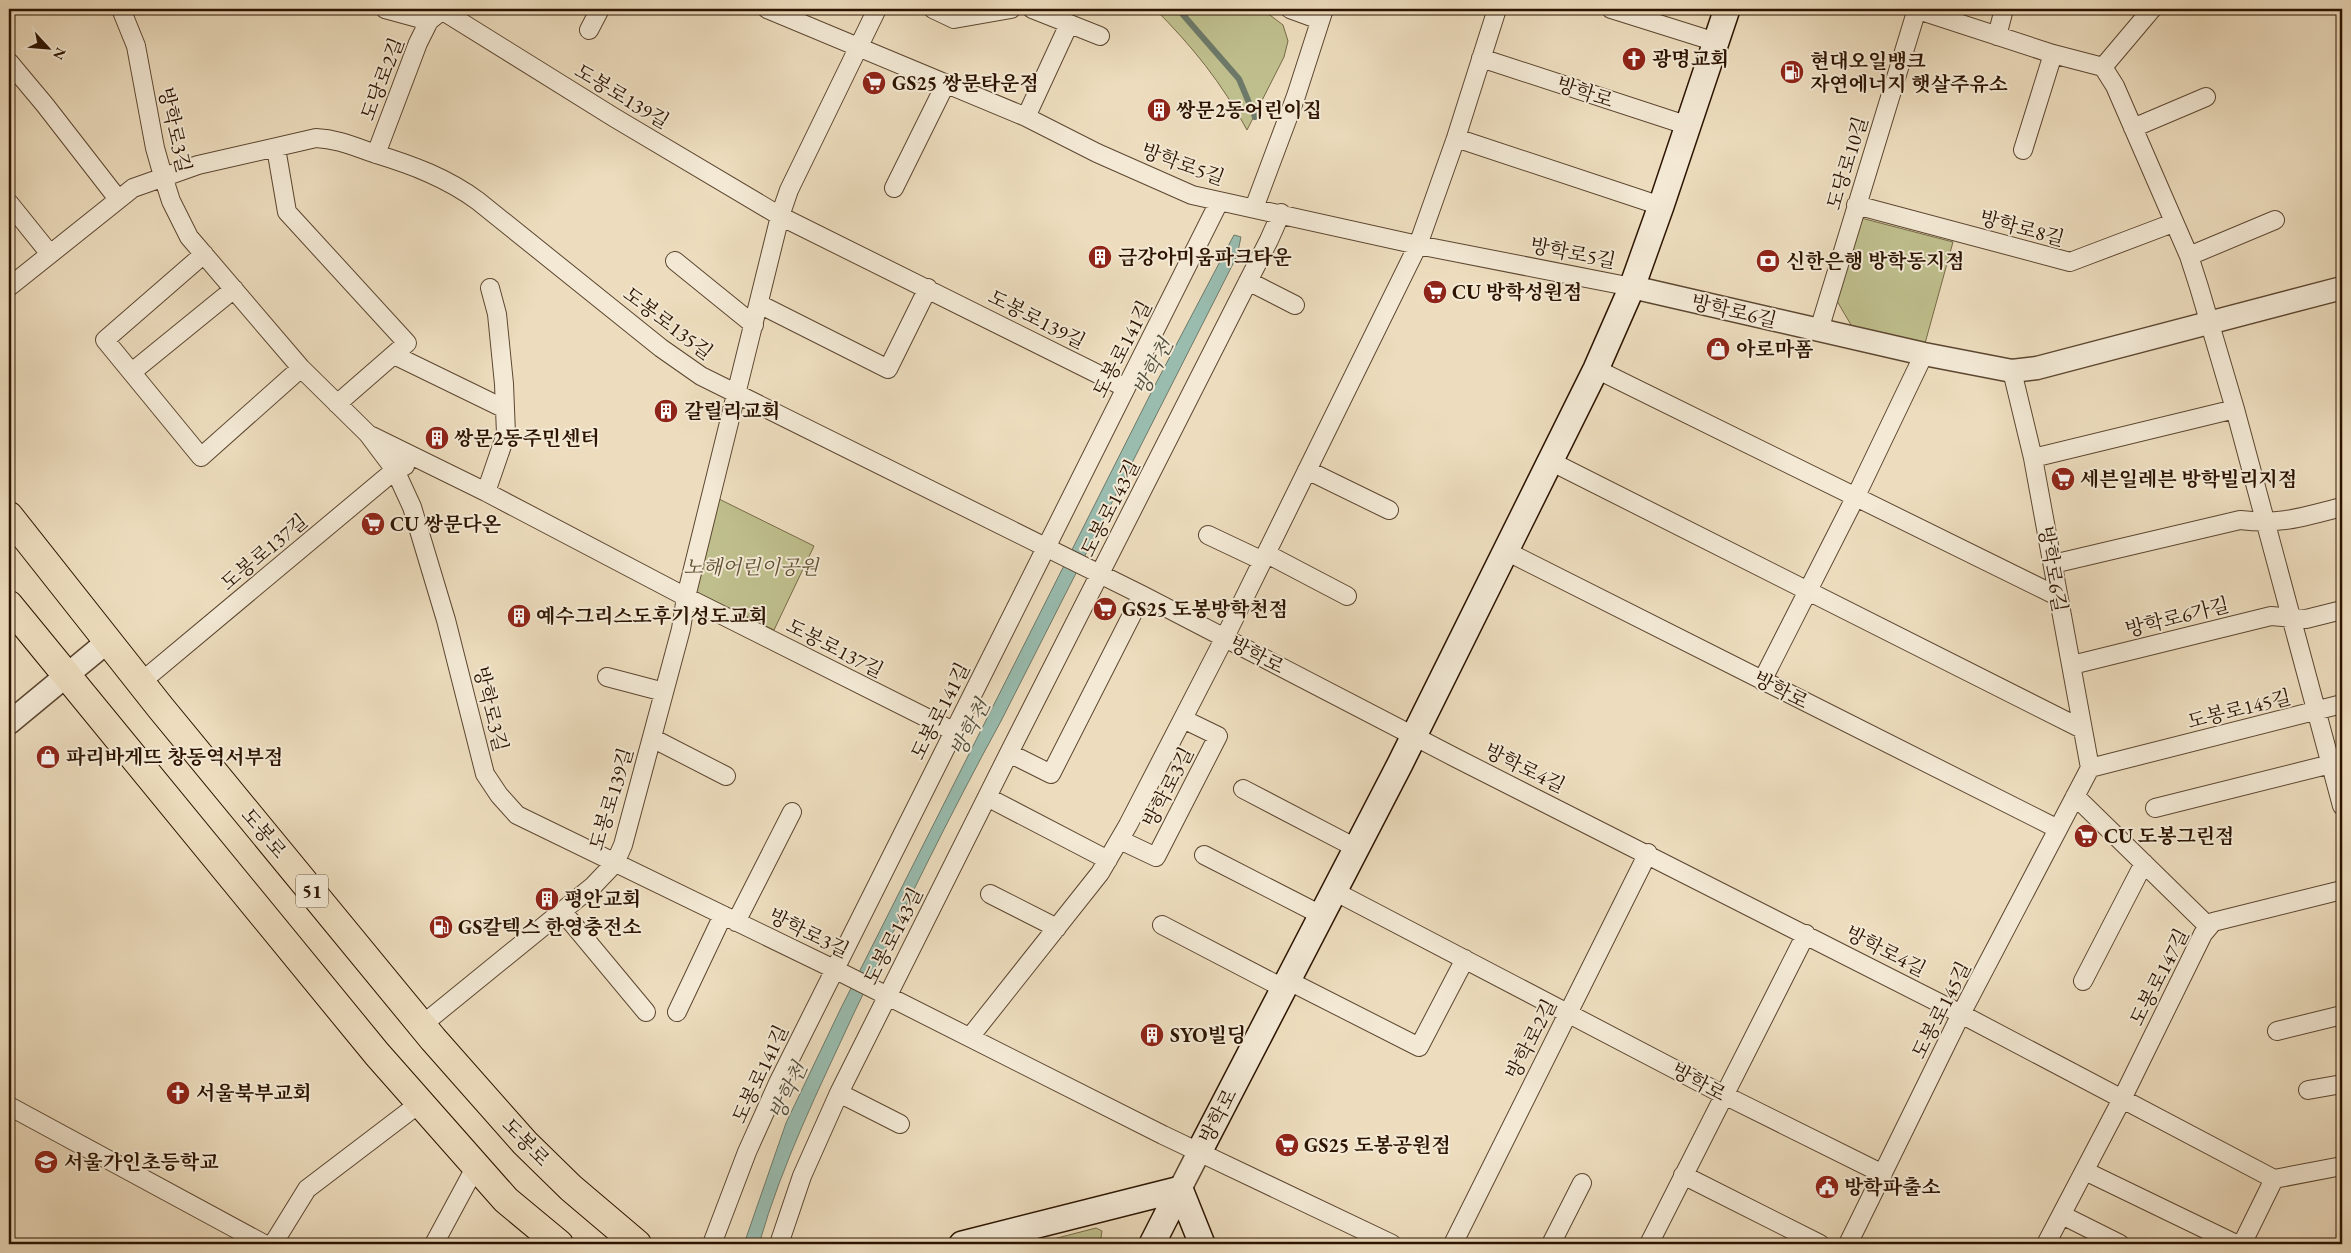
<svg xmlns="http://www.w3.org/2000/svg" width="2351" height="1253" viewBox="0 0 2351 1253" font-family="'EB Garamond','Noto Serif KR',serif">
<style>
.green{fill:#bfbf8d;stroke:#766a47}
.water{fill:#99bcaf;stroke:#6d7969}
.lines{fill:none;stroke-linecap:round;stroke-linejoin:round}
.stream{stroke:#6d7969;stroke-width:6}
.minor-casing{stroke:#5c4630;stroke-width:20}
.tertiary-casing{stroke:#5c4630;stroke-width:25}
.secondary-casing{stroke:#2c1401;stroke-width:28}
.primary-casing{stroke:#2c1401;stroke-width:30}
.minor{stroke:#f3e9d5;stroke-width:18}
.tertiary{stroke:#f3e9d5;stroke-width:22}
.secondary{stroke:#f3e9d5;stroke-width:25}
.primary{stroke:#edddbe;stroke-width:28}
.labels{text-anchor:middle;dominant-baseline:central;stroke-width:4;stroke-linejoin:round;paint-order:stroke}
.shield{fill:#f3e9d5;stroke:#685441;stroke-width:1}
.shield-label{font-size:19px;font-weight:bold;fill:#2c1401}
.poi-label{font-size:20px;font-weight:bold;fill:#2c1401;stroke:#f3e9d5;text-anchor:start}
.street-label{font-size:20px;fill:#2c1401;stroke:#f3e9d5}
.park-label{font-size:20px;font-style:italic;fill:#5f5032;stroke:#f3e9d5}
.water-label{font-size:21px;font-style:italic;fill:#524f3e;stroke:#f3e9d5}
</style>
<rect width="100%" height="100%" fill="#edddbe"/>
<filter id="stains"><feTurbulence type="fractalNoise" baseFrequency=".004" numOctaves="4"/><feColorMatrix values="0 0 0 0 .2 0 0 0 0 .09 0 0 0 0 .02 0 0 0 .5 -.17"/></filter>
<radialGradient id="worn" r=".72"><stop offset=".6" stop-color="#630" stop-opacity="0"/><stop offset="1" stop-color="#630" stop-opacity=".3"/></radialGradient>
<path class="green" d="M1155 9H1262L1283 25 1288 41 1284 57 1247 130C1222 83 1192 46 1155 9Z
M1861 218 1953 242 1924 347 1854 330 1837 301Z
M717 498 814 546 774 630 694 591Z
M1096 1228 1102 1231 1100 1244H1034Z"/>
<path class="water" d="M1234 235 1241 237 1237 256 1001 721C949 816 901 915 854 1013 818 1091 783 1161 759 1244H744L786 1123 841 1008 1154 387Z"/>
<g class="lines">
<path class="stream" d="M1178 9 1239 79 1255 117"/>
<g class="minor-casing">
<path id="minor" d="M121 9 136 46 155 148 163 176 171 201 189 237 301 368 368 434 395 470 412 507 446 620 485 774 499 795 517 815 834 969 1163 1135 1392 1244
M385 9 429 21
M767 9 1026 117 1097 153 1192 195 1418 245 1632 287
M933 9 954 19 1011 9
M1032 9 1100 36
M1290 9 1320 20
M1611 9 1716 42
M1915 9 2053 54 2103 67 2115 86 2189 256 2199 287 2235 409 2342 806
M443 11 615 118 780 216 1126 388
M589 30 600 9
M1997 36 2004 9
M1481 58 1689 126
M9 62 45 105 118 199
M2103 67 2152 9
M1026 117 1069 24
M2133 128 2206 97
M1456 138 1661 206
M276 148 287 212 407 343 337 404
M2023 150 2053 54
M376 154 418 43 429 21 444 9
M894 188 945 85
M9 203 50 254
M1856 205 2070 262 2173 223
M1254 208 1296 96 1324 9
M204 254 105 340 201 457 301 368
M2189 256 2275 220
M675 261 754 325
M1248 281 1295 305
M9 287 133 188 198 165 316 138C338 139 355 147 376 154 412 165 447 178 478 201L661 348 701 376 1142 595 1456 758 1961 1014 2274 1179 2342 1166
M759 304 888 369 928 288
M1819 330 1917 9
M394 355 505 409
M1596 369 2057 596
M2012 371 2033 458 2090 768
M132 372 234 289
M372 436 486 492 686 597 953 731
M2033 458 2235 409
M1550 461 2082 729
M1307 470 1389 510
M486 492 506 434 504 384 497 314 490 288
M1208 535 1263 561
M1504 550 2058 829
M1267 554 1347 596
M2053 564 2240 520C2282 525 2302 517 2342 507
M2072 665 2271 616 2306 619 2342 610
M607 677 664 692
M1762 681 1855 498 1924 354
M140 683 395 470 405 466
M652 738 726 776
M1009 753 1051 774 1142 595
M1243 789 1356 848
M2075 796 2209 927
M987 797 1108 860
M2155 808 2331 764
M1120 840 1156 857 1218 736 1183 719
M1204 855 1321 915
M1334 891 1724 1095 1883 1174
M990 894 1057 928
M562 911 646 1012
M736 922 792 812
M1162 925 1283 988
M1287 980 1419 1047 1465 959
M2083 981 2144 863
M677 1012 723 915
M422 1025 593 886 615 863 623 845 681 629 686 597 780 216 789 190 877 9
M2277 1031 2342 1015
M970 1037 1100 873 1128 825 1224 639 1418 245 1456 138 1497 9
M2308 1090 2342 1084
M839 1093 900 1124
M9 1106 264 1244
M2085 1171 2236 1244
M1683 1175 1820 1244
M2062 1215 2120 1244
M273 1244 307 1189 420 1103
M434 1244 476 1166
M712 1244 747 1152 778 1083 1219 202
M779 1244 802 1176 839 1093 1009 753 1269 240 1281 213
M1453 1244 1648 853
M1551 1244 1582 1183
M1649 1244 1806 934
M1848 1244 1961 1014 2090 768 2342 704
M2046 1244 2122 1099 2203 934 2213 922 2342 890
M2242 1244 2274 1179"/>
</g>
<g class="tertiary-casing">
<path id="tertiary" d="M1632 287 1924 354 2012 371 2037 368 2342 288
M9 723 107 642
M1180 1189 1199 1152"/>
</g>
<g class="secondary-casing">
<path id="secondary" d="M1199 1152 1400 764 1596 369 1632 287 1661 206 1727 9
M1180 1189 1202 1244
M962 1244 1180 1189
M1152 1244 1180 1189"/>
</g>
<g class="primary-casing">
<path id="primary" d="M9 516 160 707 433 1039 525 1143 571 1188 637 1244
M9 605 377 1054 506 1200 559 1244"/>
</g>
<use href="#minor" class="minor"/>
<use href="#tertiary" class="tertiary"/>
<use href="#secondary" class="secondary"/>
<use href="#primary" class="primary"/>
</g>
<defs>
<g id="church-disc" transform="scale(1.25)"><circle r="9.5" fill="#8f2418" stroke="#f3e9d5"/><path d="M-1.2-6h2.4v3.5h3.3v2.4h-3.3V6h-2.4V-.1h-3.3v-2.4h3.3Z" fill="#fff"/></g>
<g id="fuel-disc" transform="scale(1.25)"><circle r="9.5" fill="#8f2418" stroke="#f3e9d5"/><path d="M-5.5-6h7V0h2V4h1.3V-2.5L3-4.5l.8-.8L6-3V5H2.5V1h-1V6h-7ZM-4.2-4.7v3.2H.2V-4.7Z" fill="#fff"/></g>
<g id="supermarket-disc" transform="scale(1.25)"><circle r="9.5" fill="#8f2418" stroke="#f3e9d5"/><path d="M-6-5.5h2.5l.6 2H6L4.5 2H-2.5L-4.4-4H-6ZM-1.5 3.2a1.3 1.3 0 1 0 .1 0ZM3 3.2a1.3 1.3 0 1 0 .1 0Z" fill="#fff"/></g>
<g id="building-disc" transform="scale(1.25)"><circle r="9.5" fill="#8f2418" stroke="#f3e9d5"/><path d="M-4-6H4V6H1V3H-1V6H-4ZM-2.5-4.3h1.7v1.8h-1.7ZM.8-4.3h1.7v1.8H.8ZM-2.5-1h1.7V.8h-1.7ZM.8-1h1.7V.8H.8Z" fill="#fff"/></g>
<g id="bank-disc" transform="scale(1.25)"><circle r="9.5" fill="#8f2418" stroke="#f3e9d5"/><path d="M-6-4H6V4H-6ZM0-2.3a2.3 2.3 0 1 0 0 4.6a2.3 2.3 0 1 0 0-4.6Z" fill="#fff"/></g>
<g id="shop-disc" transform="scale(1.25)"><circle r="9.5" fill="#8f2418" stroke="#f3e9d5"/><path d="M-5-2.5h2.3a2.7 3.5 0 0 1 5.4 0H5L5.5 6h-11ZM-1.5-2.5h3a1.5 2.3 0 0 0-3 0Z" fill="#fff"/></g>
<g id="school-disc" transform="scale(1.25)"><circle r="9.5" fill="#8f2418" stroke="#f3e9d5"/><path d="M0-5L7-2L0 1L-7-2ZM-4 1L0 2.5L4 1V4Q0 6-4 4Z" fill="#fff"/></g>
<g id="civic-disc" transform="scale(1.25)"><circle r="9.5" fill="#8f2418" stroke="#f3e9d5"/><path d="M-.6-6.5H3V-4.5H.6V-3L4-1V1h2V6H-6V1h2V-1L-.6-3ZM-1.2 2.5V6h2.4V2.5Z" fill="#fff"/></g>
</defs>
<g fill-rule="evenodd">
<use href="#church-disc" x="1634" y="59"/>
<use href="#fuel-disc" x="1792" y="72"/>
<use href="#supermarket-disc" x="874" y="83"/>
<use href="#building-disc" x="1159" y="110"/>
<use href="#building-disc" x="1100" y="257"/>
<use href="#bank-disc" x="1768" y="261"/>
<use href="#supermarket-disc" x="1435" y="292"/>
<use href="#shop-disc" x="1718" y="349"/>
<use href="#building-disc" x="666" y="411"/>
<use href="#building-disc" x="437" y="438"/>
<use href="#supermarket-disc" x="2063" y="479"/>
<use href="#supermarket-disc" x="373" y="524"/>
<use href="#supermarket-disc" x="1105" y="609"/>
<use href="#building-disc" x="519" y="616"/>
<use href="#shop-disc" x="48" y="757"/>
<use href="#supermarket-disc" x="2086" y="836"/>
<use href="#building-disc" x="547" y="899"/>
<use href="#fuel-disc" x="441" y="927"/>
<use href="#building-disc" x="1152" y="1035"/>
<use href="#church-disc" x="178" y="1093"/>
<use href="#supermarket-disc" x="1287" y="1145"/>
<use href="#school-disc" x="46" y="1162"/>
<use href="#civic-disc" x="1827" y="1187"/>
</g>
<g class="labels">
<rect class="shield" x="296" y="874.5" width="32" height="33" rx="4"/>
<g class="shield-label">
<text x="312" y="891">51</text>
</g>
<g class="poi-label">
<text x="1652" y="59">광명교회</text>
<text x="1810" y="61">현대오일뱅크<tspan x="1810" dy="23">자연에너지 햇살주유소</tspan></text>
<text x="892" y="83">GS25 쌍문타운점</text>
<text x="1176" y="110">쌍문2동어린이집</text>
<text x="1118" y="257">금강아미움파크타운</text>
<text x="1786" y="261">신한은행 방학동지점</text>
<text x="1452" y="292">CU 방학성원점</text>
<text x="1736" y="349">아로마폼</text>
<text x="684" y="411">갈릴리교회</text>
<text x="454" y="438">쌍문2동주민센터</text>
<text x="2080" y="479">세븐일레븐 방학빌리지점</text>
<text x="390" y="524">CU 쌍문다온</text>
<text x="1122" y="609">GS25 도봉방학천점</text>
<text x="536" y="616">예수그리스도후기성도교회</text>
<text x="66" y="757">파리바게뜨 창동역서부점</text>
<text x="2104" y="836">CU 도봉그린점</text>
<text x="564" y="899">평안교회</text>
<text x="458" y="927">GS칼텍스 한영충전소</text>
<text x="1170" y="1035">SYO빌딩</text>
<text x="196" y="1093">서울북부교회</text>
<text x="1304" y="1145">GS25 도봉공원점</text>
<text x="64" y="1162">서울가인초등학교</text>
<text x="1844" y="1187">방학파출소</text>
</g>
<g class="street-label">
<text transform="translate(382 79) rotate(-69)">도당로2길</text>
<text transform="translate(1585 92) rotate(18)">방학로</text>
<text transform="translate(622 96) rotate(31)">도봉로139길</text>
<text transform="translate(175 130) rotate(77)">방학로3길</text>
<text transform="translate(1847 163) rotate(-73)">도당로10길</text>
<text transform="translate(1183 164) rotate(20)">방학로5길</text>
<text transform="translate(2022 228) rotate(15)">방학로8길</text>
<text transform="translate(1573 253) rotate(11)">방학로5길</text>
<text transform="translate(1734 311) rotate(13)">방학로6길</text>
<text transform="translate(1037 319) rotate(27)">도봉로139길</text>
<text transform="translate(668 323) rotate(37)">도봉로135길</text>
<text transform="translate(1122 349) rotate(-63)">도봉로141길</text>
<text transform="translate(1110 508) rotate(-63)">도봉로143길</text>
<text transform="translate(264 552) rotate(-40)">도봉로137길</text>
<text transform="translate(2053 569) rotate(80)">방학로6길</text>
<text transform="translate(2177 617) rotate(-14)">방학로6가길</text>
<text transform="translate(835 648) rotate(27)">도봉로137길</text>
<text transform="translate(1257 655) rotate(27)">방학로</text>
<text transform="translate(1781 690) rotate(27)">방학로</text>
<text transform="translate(491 709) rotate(76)">방학로3길</text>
<text transform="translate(2239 709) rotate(-14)">도봉로145길</text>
<text transform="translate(940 711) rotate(-63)">도봉로141길</text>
<text transform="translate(1525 768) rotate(26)">방학로4길</text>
<text transform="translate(1168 787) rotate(-63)">방학로3길</text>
<text transform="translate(611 799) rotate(-73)">도봉로139길</text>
<text transform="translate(264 833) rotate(50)">도봉로</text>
<text transform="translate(809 933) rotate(26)">방학로3길</text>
<text transform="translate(893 936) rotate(-63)">도봉로143길</text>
<text transform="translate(1886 951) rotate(27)">방학로4길</text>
<text transform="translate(2159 977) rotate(-63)">도봉로147길</text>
<text transform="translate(1941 1010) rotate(-63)">도봉로145길</text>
<text transform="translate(1531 1039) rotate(-63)">방학로2길</text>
<text transform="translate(760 1074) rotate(-65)">도봉로141길</text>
<text transform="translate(1699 1082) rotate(28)">방학로</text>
<text transform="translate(1218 1116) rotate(-63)">방학로</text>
<text transform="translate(526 1142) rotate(46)">도봉로</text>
</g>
<g class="park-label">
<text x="751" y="567">노해어린이공원</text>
</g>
<g class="water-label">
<text transform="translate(1153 367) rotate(-63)">방학천</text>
<text transform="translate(970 728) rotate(-63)">방학천</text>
<text transform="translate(788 1091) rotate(-65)">방학천</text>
</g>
</g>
<rect width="2351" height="1253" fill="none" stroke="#edddbe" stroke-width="30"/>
<rect x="10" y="10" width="2331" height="1233" fill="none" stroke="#2c1401" stroke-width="2.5"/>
<rect x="15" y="15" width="2321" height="1223" fill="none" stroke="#2c1401"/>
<g transform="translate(48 48) rotate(116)" stroke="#f3e9d5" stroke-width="4" paint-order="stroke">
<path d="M0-4L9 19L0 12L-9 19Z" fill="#2c1401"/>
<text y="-8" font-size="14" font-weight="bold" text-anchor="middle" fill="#2c1401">N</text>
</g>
<rect width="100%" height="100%" filter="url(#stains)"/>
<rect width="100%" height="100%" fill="url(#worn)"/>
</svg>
